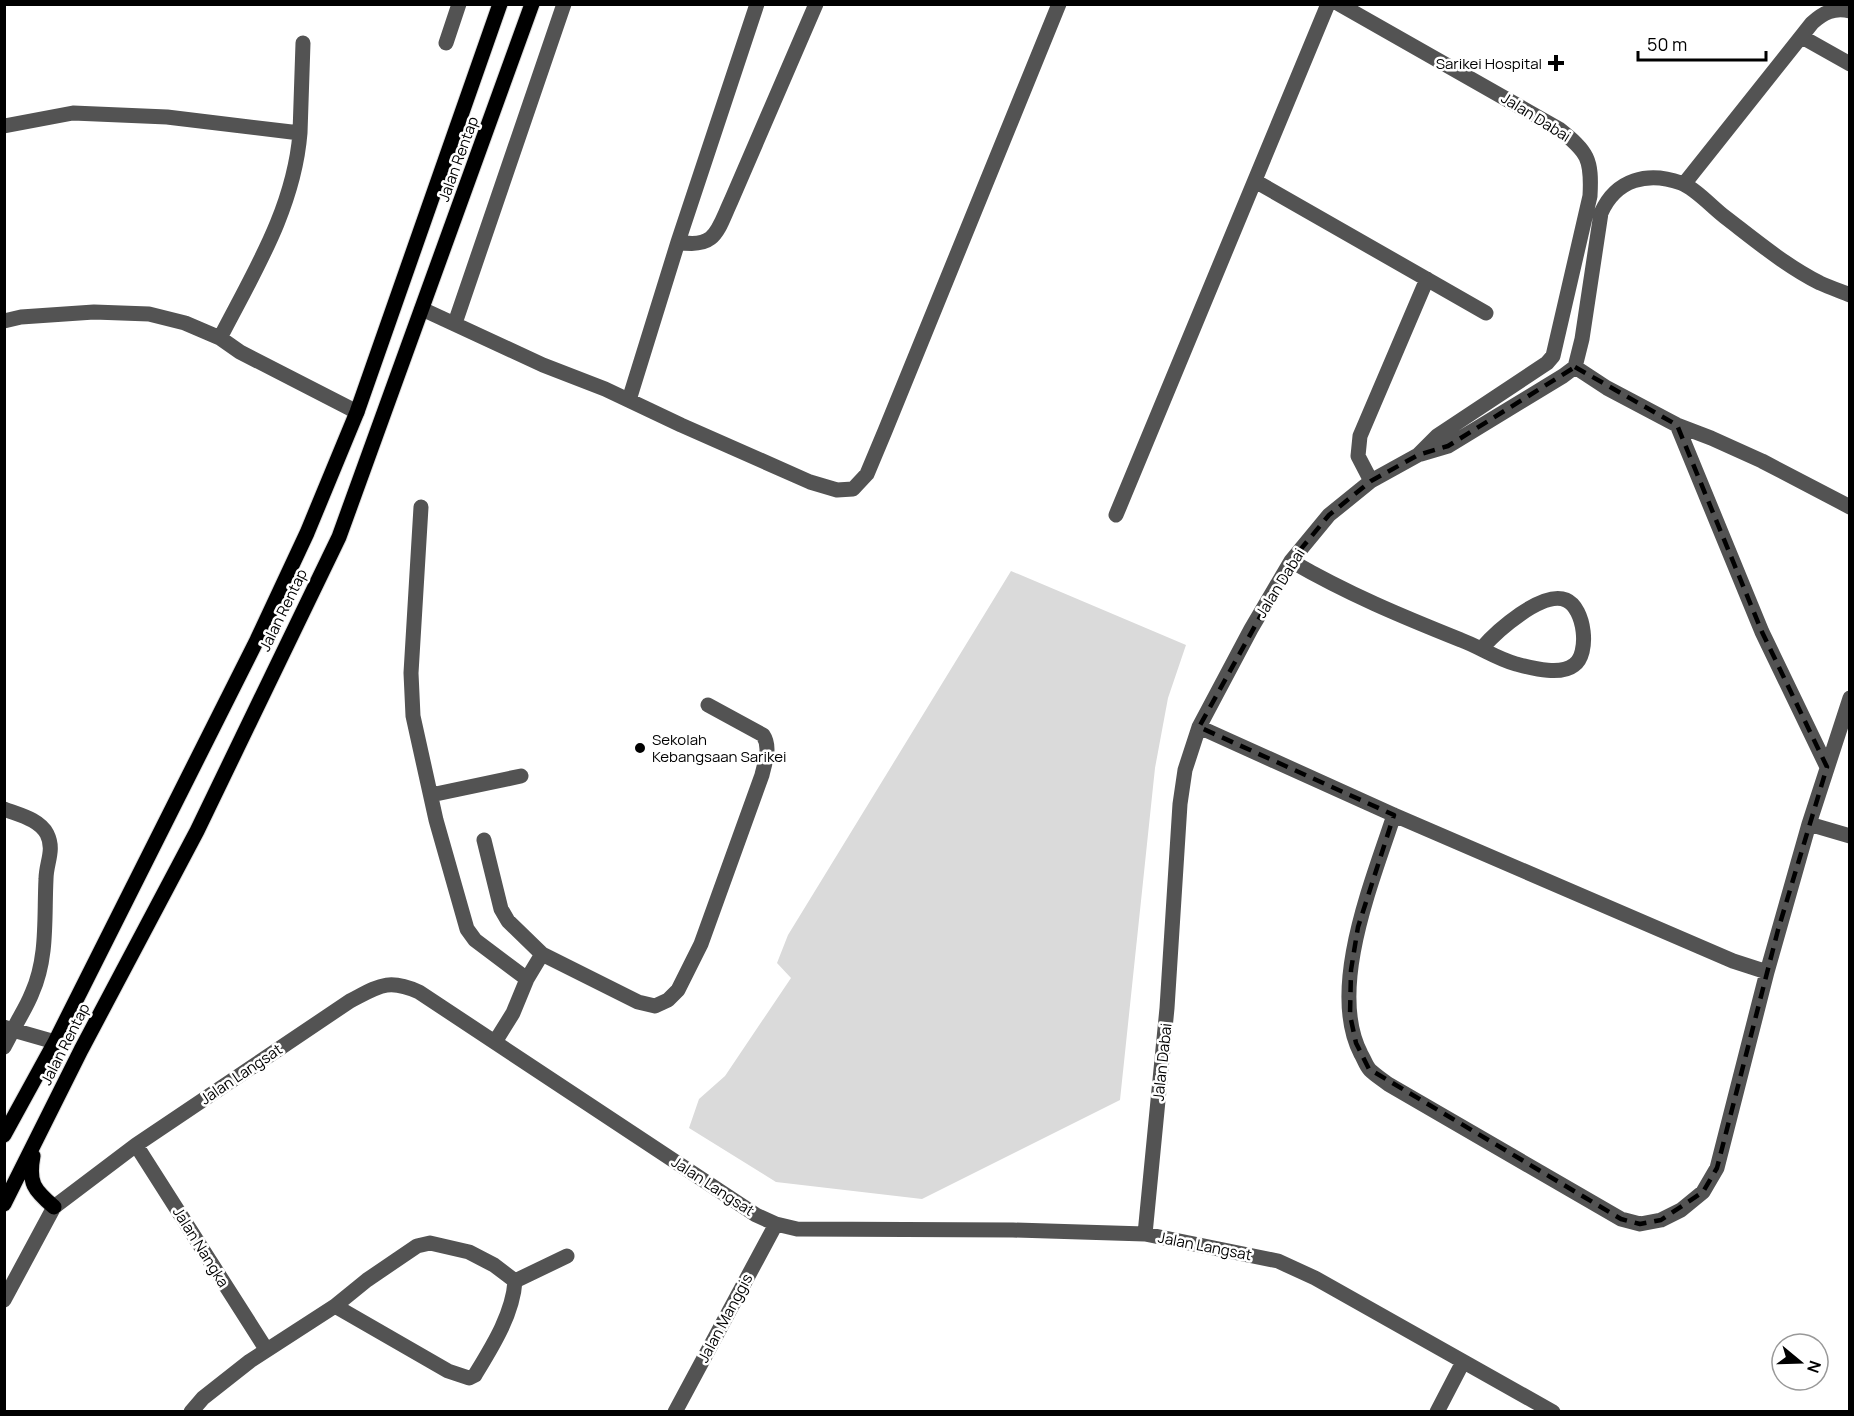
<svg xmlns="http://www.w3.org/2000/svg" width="1854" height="1416" viewBox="0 0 1854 1416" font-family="Manrope,sans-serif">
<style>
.green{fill:#dadada}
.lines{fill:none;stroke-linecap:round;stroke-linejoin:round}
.major-casing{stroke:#dbdbdb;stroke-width:17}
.minor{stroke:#535353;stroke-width:15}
.major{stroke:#000;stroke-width:15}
.marked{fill:none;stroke:#000;stroke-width:4.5;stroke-dasharray:12 8;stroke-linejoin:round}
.poi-dot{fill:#000;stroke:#fff;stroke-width:2}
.labels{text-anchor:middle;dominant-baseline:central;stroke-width:5;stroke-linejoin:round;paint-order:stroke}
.poi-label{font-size:15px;fill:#000;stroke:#fff;text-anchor:end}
.street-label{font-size:15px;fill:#000;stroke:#fff}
</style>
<rect width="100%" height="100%" fill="#fff"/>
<path class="green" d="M1011 571 1186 645 1168 698 1155 768 1120 1100 922 1199 776 1182 689 1128 699 1099 725 1076 791 978 777 963 788 935Z"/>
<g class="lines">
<g class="major-casing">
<path id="major" d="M4 1135 55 1042 257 640 307 533 357 412 500 4
M33 1156C28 1183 34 1190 54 1207
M4 1204 81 1050 197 831 339 537 532 4"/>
</g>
<path class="minor" d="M1802 37 1850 64
M446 43 459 4
M4 126 73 113 167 117 300 133C294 208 254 272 220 338
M300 133 303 43
M1255 181 1486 313
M1684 184 1812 23C1823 13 1834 7 1850 11
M678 242C716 249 717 231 731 201L816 4
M422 309 543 365 605 389 681 425 810 482 837 490 853 489 867 474 885 431 1059 4
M4 321 21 317 94 312 149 314 185 323 220 338 240 352 357 412
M455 323 564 4
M1575 367 1607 388 1677 425 1711 438 1762 461 1850 507
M629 400 678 242 757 4
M1677 425 1762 632 1827 767
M1421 454 1448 446 1563 376 1575 367 1582 339 1601 213C1616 179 1648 171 1681 183 1695 188 1713 208 1725 217 1755 240 1786 266 1820 283 1829 287 1840 291 1850 295
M1371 481 1358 456 1360 436 1427 279
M421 507 411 673 413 716 436 820 467 929 475 940 527 979 513 1013 495 1042
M1116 515 1328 4
M1291 561C1348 594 1401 616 1461 640 1480 647 1497 659 1516 664 1532 668 1560 676 1574 665 1590 654 1585 608 1566 600 1542 590 1496 632 1482 648
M1199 727 1394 815 1733 961 1767 972 1809 824 1850 698
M431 795 521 776
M4 809C19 815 39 819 47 834 55 850 46 863 46 879 44 918 48 957 32 993 27 1006 19 1018 13 1030L55 1042
M1394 815C1373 880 1327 989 1361 1054 1364 1059 1366 1066 1370 1070 1375 1075 1383 1080 1388 1084L1621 1219 1640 1224 1661 1220 1681 1210 1703 1192 1717 1168 1767 972
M1809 824 1850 836
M484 840 501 909 508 921 542 954
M527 979 542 954 638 1002 655 1006 668 1000 678 990 701 944 762 775C765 762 771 747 763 735L708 705
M4 1027 13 1030 4 1047
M136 1145 266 1349
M1145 1234 1167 1008 1180 804 1185 770 1199 727 1251 629 1291 561 1329 515 1371 481 1418 455 1437 436 1547 363 1553 356 1590 196C1592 159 1588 152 1559 129L1339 4
M515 1281 567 1256
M4 1300 54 1207 136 1145 350 1001C379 986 388 978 419 992L756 1215 776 1224 797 1229 1013 1230 1145 1234 1278 1261 1315 1278 1553 1412
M191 1412 203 1398 250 1361 335 1306 367 1280 417 1246 430 1243 469 1252 494 1265 515 1281C513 1314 492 1347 475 1375L469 1378 448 1371 335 1306
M675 1412 776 1224
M1437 1412 1463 1362"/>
<use href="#major" class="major"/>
</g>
<path class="marked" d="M1575 367 1677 425 1762 632 1827 767 1778 930 1717 1168 1703 1192 1661 1220 1640 1224 1621 1219 1369 1069 1356 1043 1350 1015 1351 970 1358 927 1394 815 1199 727 1291 561 1329 515 1371 481 1418 455 1448 446Z"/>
<g class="poi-dot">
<path d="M1553 54h6v6h6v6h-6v6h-6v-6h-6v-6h6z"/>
<circle cx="640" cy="748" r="6"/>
</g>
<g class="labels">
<g class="poi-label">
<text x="1542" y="63">Sarikei Hospital</text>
<text x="652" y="739" text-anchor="start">Sekolah<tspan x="652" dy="17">Kebangsaan Sarikei</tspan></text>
</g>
<g class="street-label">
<text transform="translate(1536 117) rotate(32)">Jalan Dabai</text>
<text transform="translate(458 159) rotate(-70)">Jalan Rentap</text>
<text transform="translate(1280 583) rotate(-58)">Jalan Dabai</text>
<text transform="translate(283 610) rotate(-64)">Jalan Rentap</text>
<text transform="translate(65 1044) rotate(-63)">Jalan Rentap</text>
<text transform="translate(1162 1062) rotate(-84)">Jalan Dabai</text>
<text transform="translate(241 1074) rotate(-34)">Jalan Langsat</text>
<text transform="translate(713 1186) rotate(33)">Jalan Langsat</text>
<text transform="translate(1205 1246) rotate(11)">Jalan Langsat</text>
<text transform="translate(201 1247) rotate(58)">Jalan Nangka</text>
<text transform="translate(725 1318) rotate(-62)">Jalan Manggis</text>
</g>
</g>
<rect width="1854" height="1416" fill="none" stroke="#000000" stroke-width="12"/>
<g transform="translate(1800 1362) rotate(109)"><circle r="28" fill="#ffffff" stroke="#999999" stroke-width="1.5"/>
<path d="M0-4.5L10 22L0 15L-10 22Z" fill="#000000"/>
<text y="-9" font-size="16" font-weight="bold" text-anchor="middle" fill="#000000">N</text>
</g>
<path d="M1638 51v9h128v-9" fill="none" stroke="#000000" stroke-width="3"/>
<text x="1647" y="51" font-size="18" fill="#000000" stroke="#ffffff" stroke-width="4.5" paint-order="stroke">50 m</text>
</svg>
